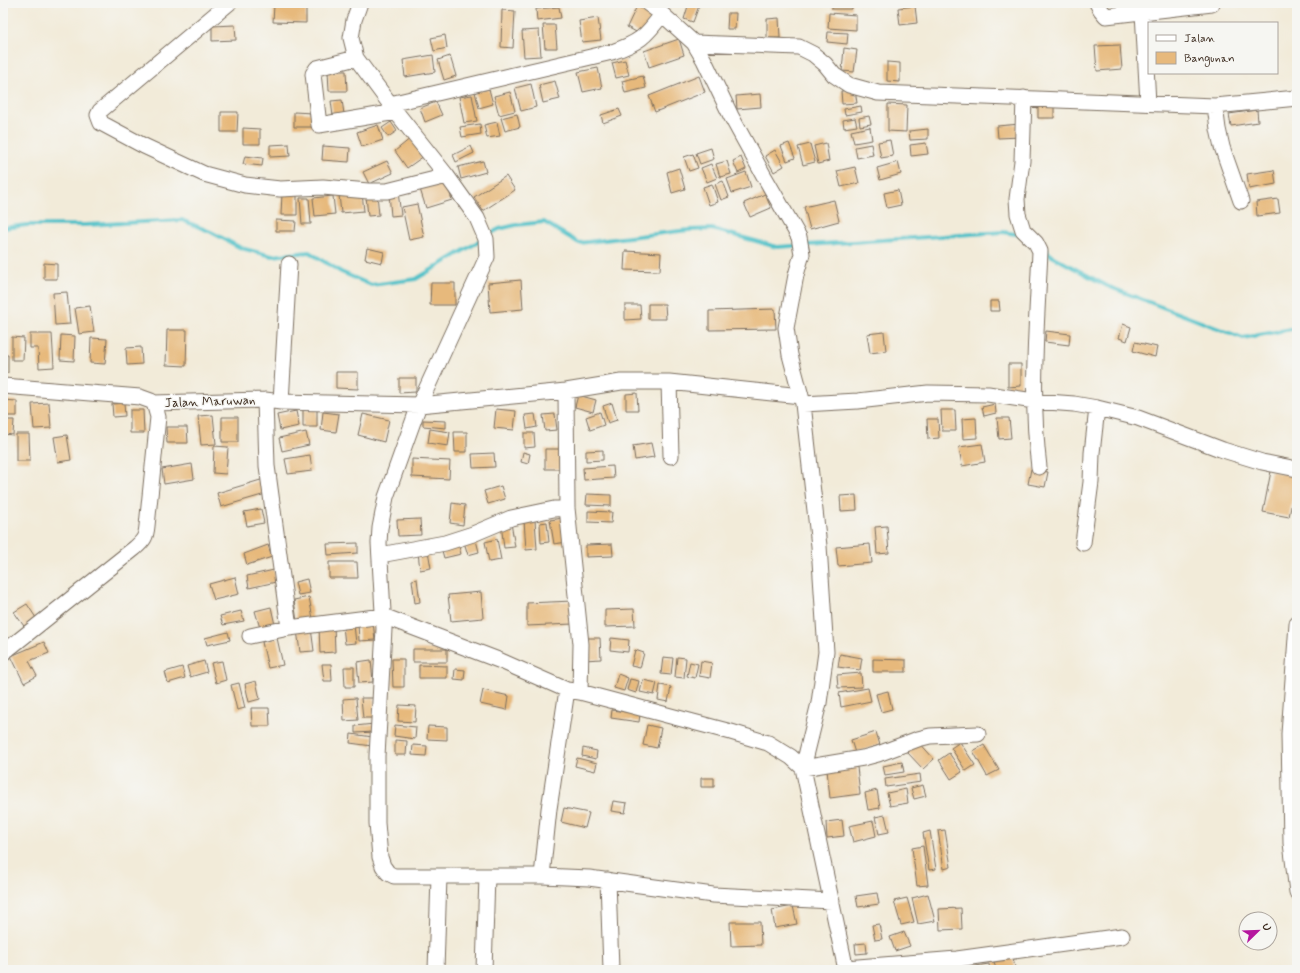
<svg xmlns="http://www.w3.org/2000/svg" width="1300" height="973" viewBox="0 0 1300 973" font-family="Mynerve,sans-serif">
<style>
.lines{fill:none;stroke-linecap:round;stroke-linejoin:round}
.stream{stroke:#54c2c9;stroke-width:4}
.building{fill:#e7b97c}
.minor-casing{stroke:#7b6e5f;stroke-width:17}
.minor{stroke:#fff;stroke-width:15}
.labels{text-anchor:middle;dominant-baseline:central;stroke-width:3;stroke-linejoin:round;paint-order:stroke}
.street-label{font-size:13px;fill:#3b2a1e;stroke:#f6f6f2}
</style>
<rect width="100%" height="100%" fill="#f6f6f2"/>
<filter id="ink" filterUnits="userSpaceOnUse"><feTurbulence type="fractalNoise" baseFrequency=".025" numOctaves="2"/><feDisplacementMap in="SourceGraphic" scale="8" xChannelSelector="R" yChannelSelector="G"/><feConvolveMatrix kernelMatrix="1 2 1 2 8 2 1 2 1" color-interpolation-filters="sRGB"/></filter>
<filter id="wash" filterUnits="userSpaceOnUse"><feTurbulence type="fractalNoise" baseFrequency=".012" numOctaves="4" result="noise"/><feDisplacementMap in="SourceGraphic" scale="16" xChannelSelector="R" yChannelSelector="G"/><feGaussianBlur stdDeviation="0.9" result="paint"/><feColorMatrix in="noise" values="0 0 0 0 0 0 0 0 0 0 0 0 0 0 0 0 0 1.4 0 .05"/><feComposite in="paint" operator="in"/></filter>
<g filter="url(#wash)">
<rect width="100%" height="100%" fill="#f2ebd9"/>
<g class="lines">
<path class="stream" d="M3 228 27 225H86L182 220 211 232 241 248 272 256 309 252 341 272 371 285 416 279 483 239
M488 235 499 229 516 225 544 222 579 243 689 230 712 229 777 247 1003 232 1022 235
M1045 248 1050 255 1107 286 1243 338 1297 328"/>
</g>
<g id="blocks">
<path class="building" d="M534 3H557V4L534 5Z
M689 3H700L693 22 684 19Z
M832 3H852V9H832Z
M274 5 306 6V23L273 22Z
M637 6 653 15 642 35 627 27Z
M915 6 917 23 900 25 898 8Z
M559 7 561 18 537 21 536 9Z
M502 10 515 11 513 48 501 47Z
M728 13H736L735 29H727Z
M829 13 856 15V30L828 28Z
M598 18 601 40 582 42 579 21Z
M779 18 780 38H767V19Z
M235 25 236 40 212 41V26Z
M543 25H555L557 48H545Z
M539 30 541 56 524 57 522 31Z
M828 32 848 33 847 44 827 42Z
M445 35 447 48 434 51 431 38Z
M679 39 684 55 649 67 644 51Z
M1120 45 1122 69 1097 71 1095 46Z
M844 48 857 50 854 72 842 71Z
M433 55 435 72 405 77 403 60Z
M450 56 456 76 444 80 438 60Z
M625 60 629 75 616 78 612 63Z
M887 62 900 63V82L887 81Z
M598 68 602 88 583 92 578 72Z
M328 71H346L347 91H329Z
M643 76 646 88 625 93 622 81Z
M699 76 705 92 655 112 649 96Z
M555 81 560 99 543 103 539 85Z
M531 84 536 107 521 111 515 88Z
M489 89 493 104 479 108 475 92Z
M855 90 857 103 842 104 841 91Z
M510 92 515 111 499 115 494 96Z
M760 94 761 107 737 109 736 96Z
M472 95 477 121 464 123 459 97Z
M342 100 344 114 333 116 331 101Z
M436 102 442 115 425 122 420 108Z
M1038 103H1054V118H1038Z
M888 104 907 105 906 132 888 131Z
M861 106 862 112 845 115 844 109Z
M619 109 622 116 603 123 601 115Z
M1257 110 1258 122 1231 126 1229 114Z
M221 112H238L237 132H221Z
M294 112 312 113V127H294Z
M517 114 520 127 505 131 501 118Z
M869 116 871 124 860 126 859 118Z
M855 118 857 126 844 128 843 120Z
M391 122 397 131 388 137 382 128Z
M497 122 500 136 487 138 484 125Z
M480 124 481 134 462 137 460 127Z
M1020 124 1021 137 998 138 997 126Z
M378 125 383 140 362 147 357 132Z
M870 127 872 140 854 143 851 131Z
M243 128 260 129V144H243Z
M928 129V139L910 140 909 131Z
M411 138 424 156 407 168 395 151Z
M890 140 893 156 881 158 878 142Z
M789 143 795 158 787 161 781 146Z
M826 143 829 161 818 164 814 146Z
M926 143 928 154 911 156 910 145Z
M289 144 290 156 270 157V145Z
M810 144 815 162 803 165 798 147Z
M871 144 873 155 857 158 855 147Z
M323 146 350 148 349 162 322 160Z
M471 146 474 153 456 162 453 155Z
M711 148 714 159 700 164 696 153Z
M775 150 784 166 774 172 765 156Z
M693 154 698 168 689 171 684 157Z
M245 156 263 158 262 166 243 164Z
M741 157 746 169 738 173 733 161Z
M387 161 393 173 369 184 363 172Z
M483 161 486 172 461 179 458 167Z
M727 161 731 174 720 177 716 164Z
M898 162 901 174 880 180 877 168Z
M711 164 717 178 707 182 701 168Z
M855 167 859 183 841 187 837 171Z
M679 168 685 189 672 193 667 172Z
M1274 170 1276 184 1249 189 1247 174Z
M746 172 751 187 732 193 727 179Z
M506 176 515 190 483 211 474 197Z
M446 181 452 200 426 208 420 189Z
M723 181 729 197 721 200 715 184Z
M712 184 718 202 709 205 703 187Z
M898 190 901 205 887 208 884 193Z
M398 192 401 215 391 216 389 193Z
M282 193 297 194V215H281Z
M362 193 364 211 341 213 339 195Z
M377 194 379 215 368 216 366 196Z
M765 194 771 208 750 217 744 203Z
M333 196 335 214 315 216 313 198Z
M300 198H309L311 224H302Z
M1278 199 1280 213 1257 216 1256 202Z
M834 200 839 221 810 229 804 207Z
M417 204 424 237 409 240 402 207Z
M276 220 296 221 295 231H276Z
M367 248 384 252 382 263 365 259Z
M625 251 661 253 660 271 624 270Z
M44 263 57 264V279H44Z
M521 280 523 309 490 312 488 283Z
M431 283H455V305H430Z
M67 292 70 324 55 325 53 293Z
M990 301H999L1000 311H990Z
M648 304H665L666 319H648Z
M625 305H640L641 319 625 320Z
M90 306 94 332 79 334 75 308Z
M775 309 776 329 709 330V311Z
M1123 324 1131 327 1127 341 1119 338Z
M167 330H187L186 366 166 365Z
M1046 331 1070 334 1069 345 1045 342Z
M884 332 886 351 870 353 867 334Z
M30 334H52L54 367 39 368 38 348H30Z
M61 335 75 336 74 361 60 360Z
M12 337 24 338 23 360H12Z
M91 338 107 339 105 364 90 363Z
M1135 342 1157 347 1155 357 1133 351Z
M141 347 142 364 127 365 126 348Z
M3 355H8V373H3Z
M1008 364H1021V386L1008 387Z
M336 372H358V389L336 388Z
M399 378H416V392L399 393Z
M637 393 638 410H626V394Z
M578 395 596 400 593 412 575 407Z
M3 400 17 401V416H3Z
M49 403 51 428 34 429 32 404Z
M124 403 125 416 113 417 112 404Z
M612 403 617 420 608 423 603 406Z
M995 404 996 413 984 416 982 407Z
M303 409H317V427H303Z
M496 409 516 411 514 430 494 428Z
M130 410H143L144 433H130Z
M941 410H955L956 431H942Z
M296 411 299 426 280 430 277 415Z
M323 412 339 414 336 432 321 430Z
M600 412 604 425 590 430 586 417Z
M363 414 389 420 384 442 358 435Z
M535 414 537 427 527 429 525 415Z
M555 414 557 430 545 431 543 415Z
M213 415 216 444 201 445 198 416Z
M222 417H238V442H222Z
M976 418 977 438 963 439 962 419Z
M997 418H1009L1011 438 999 439Z
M927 419H938L939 438 928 439Z
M4 420H14L13 435 3 434Z
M423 420 446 421V428L423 426Z
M166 427H187L188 443H167Z
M430 429 450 432 448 446 428 443Z
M306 432 309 445 282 451 279 438Z
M454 432H467V452H455Z
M524 433H534L535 447 524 448Z
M16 434H29L30 461H16Z
M67 435 71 460 58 462 54 437Z
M651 443 654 457 635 460 633 446Z
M982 444 985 462 962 466 959 447Z
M214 446 228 447 226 474 213 473Z
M545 449H563V469H545Z
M603 450V460L586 461V451Z
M523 452 530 454 528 464 521 462Z
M494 453 495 467 473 468 472 454Z
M310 455 312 471 288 474 285 459Z
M412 459 450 461 449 479 412 477Z
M192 464 194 479 164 484 162 469Z
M613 466 614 478 584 480 583 468Z
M1031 469 1048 472 1045 487 1028 484Z
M1271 471 1297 476 1289 517 1263 512Z
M264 479 269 493 221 507 217 493Z
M501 486 505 499 488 504 484 491Z
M587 494 611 495V506L586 505Z
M856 495 857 510 841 511 840 496Z
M452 503 465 505 463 525 450 523Z
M261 509 264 523 247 526 244 512Z
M588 511 612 512 611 523 588 522Z
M563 518 567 542 554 544 550 520Z
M420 519 421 535 398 536 397 520Z
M524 520H535L537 549 526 550Z
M547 522 549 542 541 543 540 523Z
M511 523 515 547 504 548 501 524Z
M887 526 889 553 877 554 875 527Z
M475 536 479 552 468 555 463 539Z
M497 539 501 560 489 562 485 542Z
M358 543V553L328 555 327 544Z
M458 543 461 554 444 558 441 547Z
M612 544 613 556 586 557V545Z
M870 544 872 563 838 566 836 547Z
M268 545 272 557 247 565 244 554Z
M428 551 431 568 420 570 418 552Z
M329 562H357L358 578H329Z
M274 570 276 582 249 588 247 576Z
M235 577 239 594 214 600 209 584Z
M307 579 310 593 298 595 295 582Z
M417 579 420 602 415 603 412 580Z
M481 592 483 618 451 621 448 595Z
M309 597 313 619 297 622 294 600Z
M573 601V624L527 626V603Z
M27 604 38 621 26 629 14 612Z
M271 607 275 625 260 628 255 611Z
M634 609 635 626 605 627V610Z
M241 611 244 621 223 625 220 616Z
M373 622 375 640 359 641 358 623Z
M334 625 335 652 320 653 319 626Z
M354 625 356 643 345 644 343 626Z
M311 628 314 651 300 652 297 630Z
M228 632 230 640 207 645 205 638Z
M277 638 283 665 268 668 262 642Z
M583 638H600L601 659 584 660Z
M611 638 629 640 628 652 610 650Z
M44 642 49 653 29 661 37 676 24 683 11 656Z
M413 649H447V662H413Z
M635 650 644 653 640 668 631 666Z
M840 654 862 658 860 670 838 667Z
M663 657 673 658 671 675 661 674Z
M677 657 686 658 684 678 675 677Z
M392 659H404V687H393Z
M873 659 906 660V672H873Z
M371 660 373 682 359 683 357 662Z
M204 661 207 672 190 677 187 666Z
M222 661 226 680 216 683 211 663Z
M701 661 712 663 710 678 699 676Z
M690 662 698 664 695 678 687 676Z
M322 664H331L332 681H324Z
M419 665 447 666V678H419Z
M182 667 185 678 168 683 165 672Z
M344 667H354V687H345Z
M455 669 465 670 464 680 454 679Z
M861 673 862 687 838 688 837 675Z
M618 674 628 678 624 691 614 688Z
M630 679 639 681 636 693 627 690Z
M643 680 657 683 654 695 640 692Z
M256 681 260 699 249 702 245 684Z
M239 683 245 708 237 710 231 685Z
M660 685 671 687 668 702 658 700Z
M868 688 871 701 841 707 839 693Z
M483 690 509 696 507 710 480 704Z
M888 691 892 709 881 712 876 694Z
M356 698 358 720 344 721 343 699Z
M361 698H374L375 718H363Z
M399 705 416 706 415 722 398 721Z
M251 708H269L270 726H252Z
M612 710 640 714 639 722 611 718Z
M374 724V732L355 733V726Z
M395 725 416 727 415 739 394 736Z
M647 725 661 728 657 748 643 745Z
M428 726 447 727V740L427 739Z
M876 732 880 745 855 753 851 740Z
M351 734 373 737 372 746 350 743Z
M395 740 407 741 406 755H395Z
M918 741 934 759 923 769 907 752Z
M960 742 975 765 966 771 951 748Z
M413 745 427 746 426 756 412 755Z
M984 745 999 770 987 776 973 751Z
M583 748 597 751 596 759 582 756Z
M949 753 962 772 951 779 939 760Z
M577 758 597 763 595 771 575 766Z
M902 762 904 772 885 775 883 766Z
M857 767 860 794 830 798 827 770Z
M920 774 921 782 886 787 885 779Z
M701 778H714V787H701Z
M923 785 926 796 914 799 911 788Z
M906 789 908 803 890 806 887 793Z
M877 790 880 808 868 810 865 793Z
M613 801 627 803 625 813 611 811Z
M564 808 589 813 585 828 561 822Z
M885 815 889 832 879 834 875 817Z
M842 820 844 836 827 838 826 822Z
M873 821 876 836 853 842 849 826Z
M945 830 951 867 944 869 938 831Z
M930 831 936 869 929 870 923 833Z
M923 846 928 885 917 886 912 848Z
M877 893 879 904 858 907 856 896Z
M928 894 935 921 918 924 912 898Z
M907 898 914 922 901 925 894 901Z
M793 906 797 924 775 928 772 910Z
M961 908 962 929 940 930 939 909Z
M730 922H760L761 945 731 946Z
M879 924 882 939 875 940 872 925Z
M904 932 910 946 895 951 890 937Z
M866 943 867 953 856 954 855 944Z
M1012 956 1016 970H997L994 962Z
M938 962 940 970H925L924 966Z
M989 964 990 970H969V967Z"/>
</g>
</g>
<g filter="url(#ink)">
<use href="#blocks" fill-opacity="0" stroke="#7b6e5f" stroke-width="1"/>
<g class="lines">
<g class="minor-casing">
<path id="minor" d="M229 3 100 111 98 115 101 123 144 146 204 174 245 185 280 189 323 187 368 191H387L447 176
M360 3 354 20 351 38 356 58 396 112 447 176 477 218 486 239 487 257 419 405 566 391 621 382H669L801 396 803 404 858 401 928 393 988 394 1034 401 1074 404 1097 408 1138 418 1223 450 1262 462 1297 469
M647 3 662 14 694 43 704 60 731 116 764 176 799 237 802 254 796 275 786 328 790 355 801 396
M1097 3 1101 10 1106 16 1212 4
M1143 12 1148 103
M694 43 799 47 813 54 825 64 834 75 849 85 878 93 1215 106 1297 98
M356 58 317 68 313 74 319 125 396 112
M1024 98 1022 161 1017 199 1018 214 1023 230 1036 243 1040 251C1037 322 1030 396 1039 467
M390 104 612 52C638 43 646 37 662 14
M1215 106 1218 129 1222 147 1241 201
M669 382 671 456
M3 386 140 397 151 401 154 403 265 400 281 402 419 405 386 497 380 528 379 543 384 629 377 756V823L380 857 383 866 388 873 394 876H542L589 878 713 895 832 901
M566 391 567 508 581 644 580 692
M265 400 267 466 289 628
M281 402 289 264
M803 404 819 546 826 652 819 703 803 768 846 970
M1083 543 1091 482 1092 453 1097 408
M380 555 445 543 473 534 511 518 554 509 567 508
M1297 624 1289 734 1291 843 1297 892
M250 636 289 628 383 616 501 661 567 690 580 692 731 732 768 743 791 757 803 768 863 758 878 754 918 739 930 736 978 734
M3 653 135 548C144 540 146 537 147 526L158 417 154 403
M542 876 549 809 567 690
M608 880 611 970
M846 968 957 959 1122 936
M436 970 439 877
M484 970 487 876"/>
</g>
<use href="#minor" class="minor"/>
</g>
</g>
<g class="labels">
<g class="street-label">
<text transform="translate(210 402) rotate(-2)">Jalan Maruwan</text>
</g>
</g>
<rect width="1300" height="973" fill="none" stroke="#f6f6f2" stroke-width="16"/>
<rect x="1148" y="22" width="130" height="52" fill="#f6f6f2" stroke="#aba49d"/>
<rect x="1156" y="35" width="20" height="6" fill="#ffffff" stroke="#aba49d"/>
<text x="1184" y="42" font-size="12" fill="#3b2a1e">Jalan</text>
<rect x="1156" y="52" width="20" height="12" fill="#e7b97c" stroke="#aba49d"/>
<text x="1184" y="62" font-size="12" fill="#3b2a1e">Bangunan</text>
<g transform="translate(1258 931) rotate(67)"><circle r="19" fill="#f6f6f2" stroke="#aba49d"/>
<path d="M0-3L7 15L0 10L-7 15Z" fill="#b5179e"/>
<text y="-6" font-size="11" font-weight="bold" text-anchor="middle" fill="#3b2a1e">U</text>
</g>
</svg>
